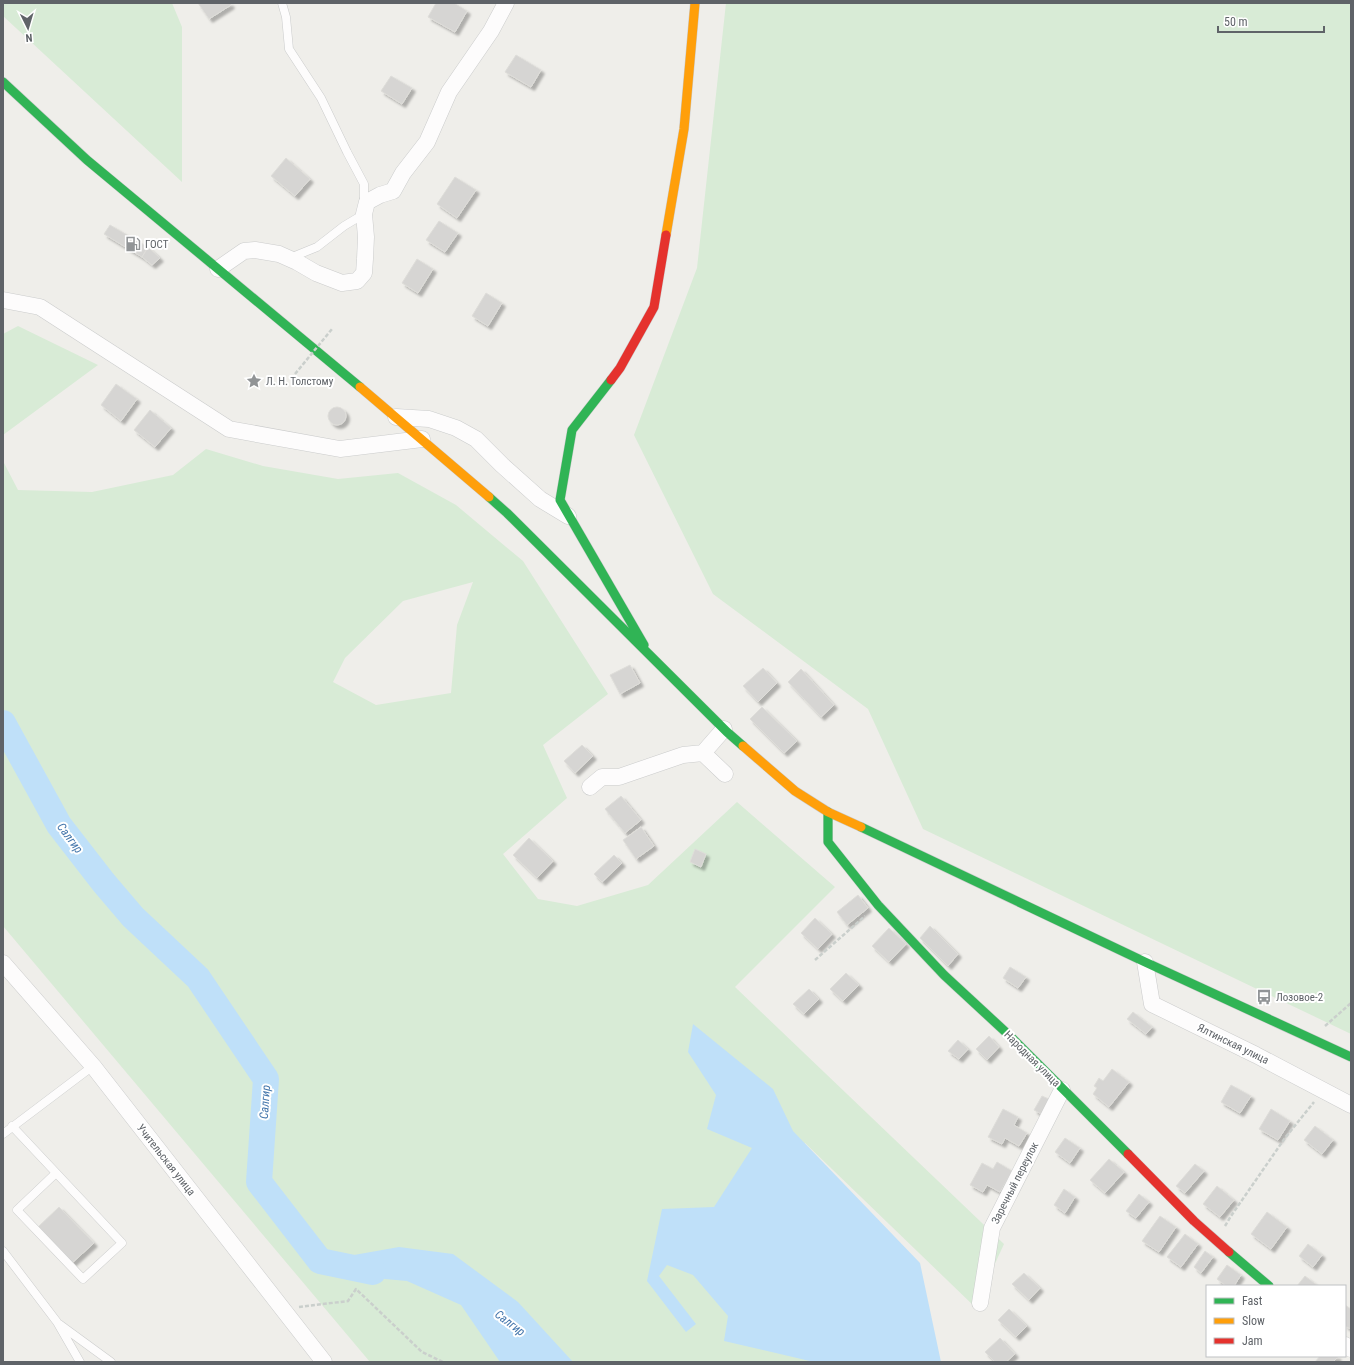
<svg xmlns="http://www.w3.org/2000/svg" width="1354" height="1365" viewBox="0 0 1354 1365" font-family="'Roboto Condensed',sans-serif">
<style>
.green{fill:#d8ebd6;fill-rule:evenodd}
.water{fill:#bfe0f9}
.lines{fill:none;stroke-linecap:round;stroke-linejoin:round}
.river{stroke:#bfe0f9;stroke-width:26}
.building{fill:#d6d5d3;stroke:#deddd9;filter:url(#shadow)}
.lane-casing{stroke:#cbcccc;stroke-width:9}
.street-casing{stroke:#cbcccc;stroke-width:17}
.fast-casing{stroke:#cacacb;stroke-width:10}
.slow-casing{stroke:#cacacb;stroke-width:10}
.jam-casing{stroke:#cacacb;stroke-width:10}
.path{stroke:#cacfcc;stroke-width:2.5;stroke-dasharray:4 2;stroke-linecap:butt}
.lane{stroke:#fdfcfc;stroke-width:8}
.street{stroke:#fdfcfc;stroke-width:16}
.fast{stroke:#30b455;stroke-width:9}
.slow{stroke:#ff9f0a;stroke-width:9}
.jam{stroke:#e5322d;stroke-width:9}
.path-bridge{stroke:#cacfcc;stroke-width:2.5;stroke-dasharray:4 2;stroke-linecap:butt}
.labels{text-anchor:middle;dominant-baseline:central;stroke-width:4;stroke-linejoin:round;paint-order:stroke}
.poi-label{font-size:11px;fill:#5f6368;stroke:#fff;text-anchor:start}
.street-label{font-size:11px;fill:#5f6368;stroke:#fff}
.water-label{font-size:12px;font-style:italic;fill:#4174aa;stroke:#fff}
</style>
<defs>
<filter id="shadow"><feDropShadow dx="3.5" dy="3.5" stdDeviation="1" flood-color="#0004"/></filter>
</defs>
<rect width="100%" height="100%" fill="#efeeea"/>
<path class="green" d="M3 3H172L182 27V182L3 16Z
M726 3H1351V1034L923 829 868 709 713 594 634 435 697 268Z
M18 326 98 365 3 435V334Z
M206 449 263 466 338 479 398 473 456 505 523 561 608 694 543 745 567 798 503 854 538 899 577 906 648 885 737 802 835 887 735 987 1004 1244 975 1307 805 1143 743 1226 853 1362H370L3 926V461L18 490 92 492 173 475ZM473 582 457 625 451 693 376 705 333 682 345 658 403 601Z"/>
<path class="water" d="M693 1024 773 1089 793 1131 920 1263 941 1362H814L724 1341 728 1316 693 1275 667 1265 659 1276 696 1324 686 1332 647 1281 662 1209 714 1207 752 1148 707 1129 716 1095 688 1052Z
M399 1247 453 1254 518 1302 573 1362H500L461 1305 407 1281 340 1275 337 1258Z"/>
<g class="lines">
<path class="river" d="M3 723 59 825 104 883 133 917 198 978 266 1079 259 1182 320 1261 373 1272"/>
</g>
<path class="building" d="M198 3H230L231 5 209 19Z
M436 3H454L467 11 455 32 428 17Z
M516 55 541 70 531 87 505 72Z
M391 76 412 88 402 104 381 91Z
M286 158 310 179 295 196 271 176Z
M455 177 476 190 457 218 437 204Z
M439 221 458 233 445 252 426 240Z
M110 225 148 247 142 257 104 234Z
M148 247 160 258 152 265 142 257Z
M417 259 433 269 418 293 402 283Z
M486 293 502 303 488 326 472 316Z
M116 384 137 399 121 421 101 405Z
M328 416a9 9 0 1 1 18 0a9 9 0 1 1-18 0Z
M150 410 171 428 155 447 134 430Z
M630 665 640 683 620 694 610 675Z
M763 668 777 683 758 702 743 686Z
M801 669 834 705 821 717 788 682Z
M762 707 797 741 784 753 750 719Z
M582 745 593 756 575 773 564 761Z
M621 796 641 820 625 833 605 809Z
M641 827 654 846 636 859 623 840Z
M529 838 553 861 537 878 513 855Z
M695 849 706 854 701 867 690 862Z
M614 855 622 863 602 882 594 874Z
M858 895 868 908 847 925 837 912Z
M815 918 832 934 818 949 801 933Z
M930 926 958 954 948 966 920 938Z
M889 928 906 944 889 962 872 946Z
M1010 967 1026 977 1018 988 1003 978Z
M846 973 859 985 843 1001 830 989Z
M809 989 819 999 804 1014 793 1004Z
M1133 1012 1152 1027 1146 1034 1127 1019Z
M989 1036 999 1047 987 1060 976 1049Z
M958 1040 968 1049 959 1059 948 1051Z
M1112 1069 1129 1082 1109 1107 1093 1094 1097 1088 1094 1086 1099 1078 1103 1081Z
M1231 1085 1251 1096 1240 1113 1221 1102Z
M1042 1096 1053 1101 1045 1116 1034 1110Z
M1003 1109 1018 1117 1014 1125 1027 1133 1019 1146 1005 1138 1002 1144 988 1137Z
M1271 1109 1290 1121 1278 1140 1259 1129Z
M1315 1126 1333 1140 1322 1154 1304 1140Z
M1065 1138 1080 1148 1070 1163 1055 1152Z
M1109 1159 1124 1172 1105 1193 1090 1180Z
M997 1162 1012 1171 1000 1192 987 1185 983 1192 970 1185 982 1163 993 1169Z
M1195 1164 1204 1171 1185 1193 1176 1186Z
M1217 1186 1234 1200 1220 1217 1203 1204Z
M1064 1189 1075 1197 1065 1213 1054 1205Z
M1139 1194 1149 1202 1136 1218 1126 1211Z
M59 1207 94 1243 72 1263 38 1227Z
M1267 1212 1287 1227 1271 1249 1251 1234Z
M1160 1216 1176 1227 1159 1252 1142 1241Z
M1185 1234 1198 1244 1181 1267 1167 1257Z
M1308 1244 1322 1255 1313 1267 1299 1256Z
M1205 1251 1213 1257 1201 1273 1194 1267Z
M1227 1265 1241 1275 1234 1286H1226L1217 1279Z
M1024 1273 1040 1288 1029 1300 1012 1284Z
M1305 1276 1318 1286H1297Z
M1345 1305 1351 1309V1329L1345 1326Z
M1009 1309 1027 1326 1016 1337 998 1320Z
M1000 1338 1015 1354 1006 1362H995L985 1352Z
M1320 1356H1337L1338 1357 1333 1362H1315Z"/>
<g class="lines">
<g class="lane-casing">
<path id="lane" d="M282 3 286 17 289 49 321 98 347 152 364 184V214L344 226 317 247 290 258
M12 1126 122 1243 83 1279 17 1210 56 1173
M3 1134 93 1066
M3 1251 57 1322 80 1362
M59 1324 111 1362"/>
</g>
<g class="street-casing">
<path id="street" d="M218 269 244 251 255 250 279 254 297 262 316 273 342 283 357 281 364 273 365 259 366 237 364 214 367 202 380 195 393 191 403 173 427 142 449 92 491 31 506 3
M3 300 40 307 229 429 340 449 422 439
M396 417 429 419 456 428 476 439 502 465 540 499 568 516
M703 753 725 774
M590 787 602 777H619L683 755 703 753 724 729
M1145 962 1152 1004 1256 1055 1351 1105
M3 963 93 1066 324 1362
M980 1303 992 1228 1062 1090
M1345 1345 1351 1349"/>
</g>
<g class="fast-casing">
<path id="fast" d="M3 82 87 160 360 387
M611 380 572 430 560 500 644 645
M489 497 507 513 727 732 743 746
M828 812V842L878 905 944 975 1011 1037 1128 1154
M861 827 1145 962 1351 1057
M1229 1252 1269 1286"/>
</g>
<g class="slow-casing">
<path id="slow" d="M666 235 684 129 695 3
M360 387 489 497
M743 746 795 791 828 812 861 827"/>
</g>
<g class="jam-casing">
<path id="jam" d="M611 380 620 368 654 307 666 235
M1128 1154 1194 1221 1229 1252"/>
</g>
<path class="path" d="M815 960 865 916
M1325 1026 1351 1003
M1225 1226 1231 1216 1285 1138 1314 1102
M299 1307 348 1301 356 1289 422 1352 443 1362"/>
<use href="#lane" class="lane"/>
<use href="#street" class="street"/>
<use href="#fast" class="fast"/>
<use href="#slow" class="slow"/>
<use href="#jam" class="jam"/>
<path class="path-bridge" d="M295 374 332 329"/>
</g>
<defs>
<g id="fuel-bare" transform="scale(1.2)"><path d="M-5.5-6h7V0h2V4h1.3V-2.5L3-4.5l.8-.8L6-3V5H2.5V1h-1V6h-7ZM-4.2-4.7v3.2H.2V-4.7Z" fill="#919496" stroke="#fff" stroke-width="2.5" paint-order="stroke"/></g>
<g id="sight-bare" transform="scale(1.2)"><path d="M0-6L1.8-2.2L6-1.7L2.9 1.2L3.7 5.4L0 3.3L-3.7 5.4L-2.9 1.2L-6-1.7L-1.8-2.2Z" fill="#919496" stroke="#fff" stroke-width="2.5" paint-order="stroke"/></g>
<g id="bus-bare" transform="scale(1.2)"><path d="M-5-6H5V4H4V6H2V4H-2V6H-4V4H-5ZM-3.5-4V0h7V-4ZM-3.5 1.2v1.5H-2V1.2ZM2 1.2v1.5H3.5V1.2Z" fill="#919496" stroke="#fff" stroke-width="2.5" paint-order="stroke"/></g>
</defs>
<g fill-rule="evenodd">
<use href="#fuel-bare" x="133" y="244"/>
<use href="#sight-bare" x="254" y="381"/>
<use href="#bus-bare" x="1264" y="997"/>
</g>
<g class="labels">
<g class="poi-label">
<text x="145" y="244">ГОСТ</text>
<text x="266" y="381">Л. Н. Толстому</text>
<text x="1276" y="997">Лозовое-2</text>
</g>
<g class="street-label">
<text transform="translate(1233 1044) rotate(26)">Ялтинская улица</text>
<text transform="translate(1032 1059) rotate(45)">Народная улица</text>
<text transform="translate(166 1160) rotate(52)">Учительская улица</text>
<text transform="translate(1015 1183) rotate(-63)">Заречный переулок</text>
</g>
<g class="water-label">
<text transform="translate(70 838) rotate(53)">Салгир</text>
<text transform="translate(265 1102) rotate(-86)">Салгир</text>
<text transform="translate(510 1323) rotate(37)">Салгир</text>
</g>
</g>
<rect width="1354" height="1365" fill="none" stroke="#5f6368" stroke-width="8"/>
<rect x="1206" y="1285" width="140" height="72" fill="#ffffff" stroke="#bfc1c3"/>
<rect x="1214" y="1298" width="20" height="6" fill="#30b455" stroke="#bfc1c3"/>
<text x="1242" y="1305" font-size="12" fill="#5f6368">Fast</text>
<rect x="1214" y="1318" width="20" height="6" fill="#ff9f0a" stroke="#bfc1c3"/>
<text x="1242" y="1325" font-size="12" fill="#5f6368">Slow</text>
<rect x="1214" y="1338" width="20" height="6" fill="#e5322d" stroke="#bfc1c3"/>
<text x="1242" y="1345" font-size="12" fill="#5f6368">Jam</text>
<g transform="translate(28 28) rotate(175)" stroke="#ffffff" stroke-width="3" paint-order="stroke">
<path d="M0-3L7 15L0 10L-7 15Z" fill="#5f6368"/>
<text y="-6" font-size="11" font-weight="bold" text-anchor="middle" fill="#5f6368">N</text>
</g>
<path d="M1218 26v6h106v-6" fill="none" stroke="#5f6368" stroke-width="2"/>
<text x="1224" y="26" font-size="12" fill="#5f6368" stroke="#ffffff" stroke-width="3" paint-order="stroke">50 m</text>
</svg>
